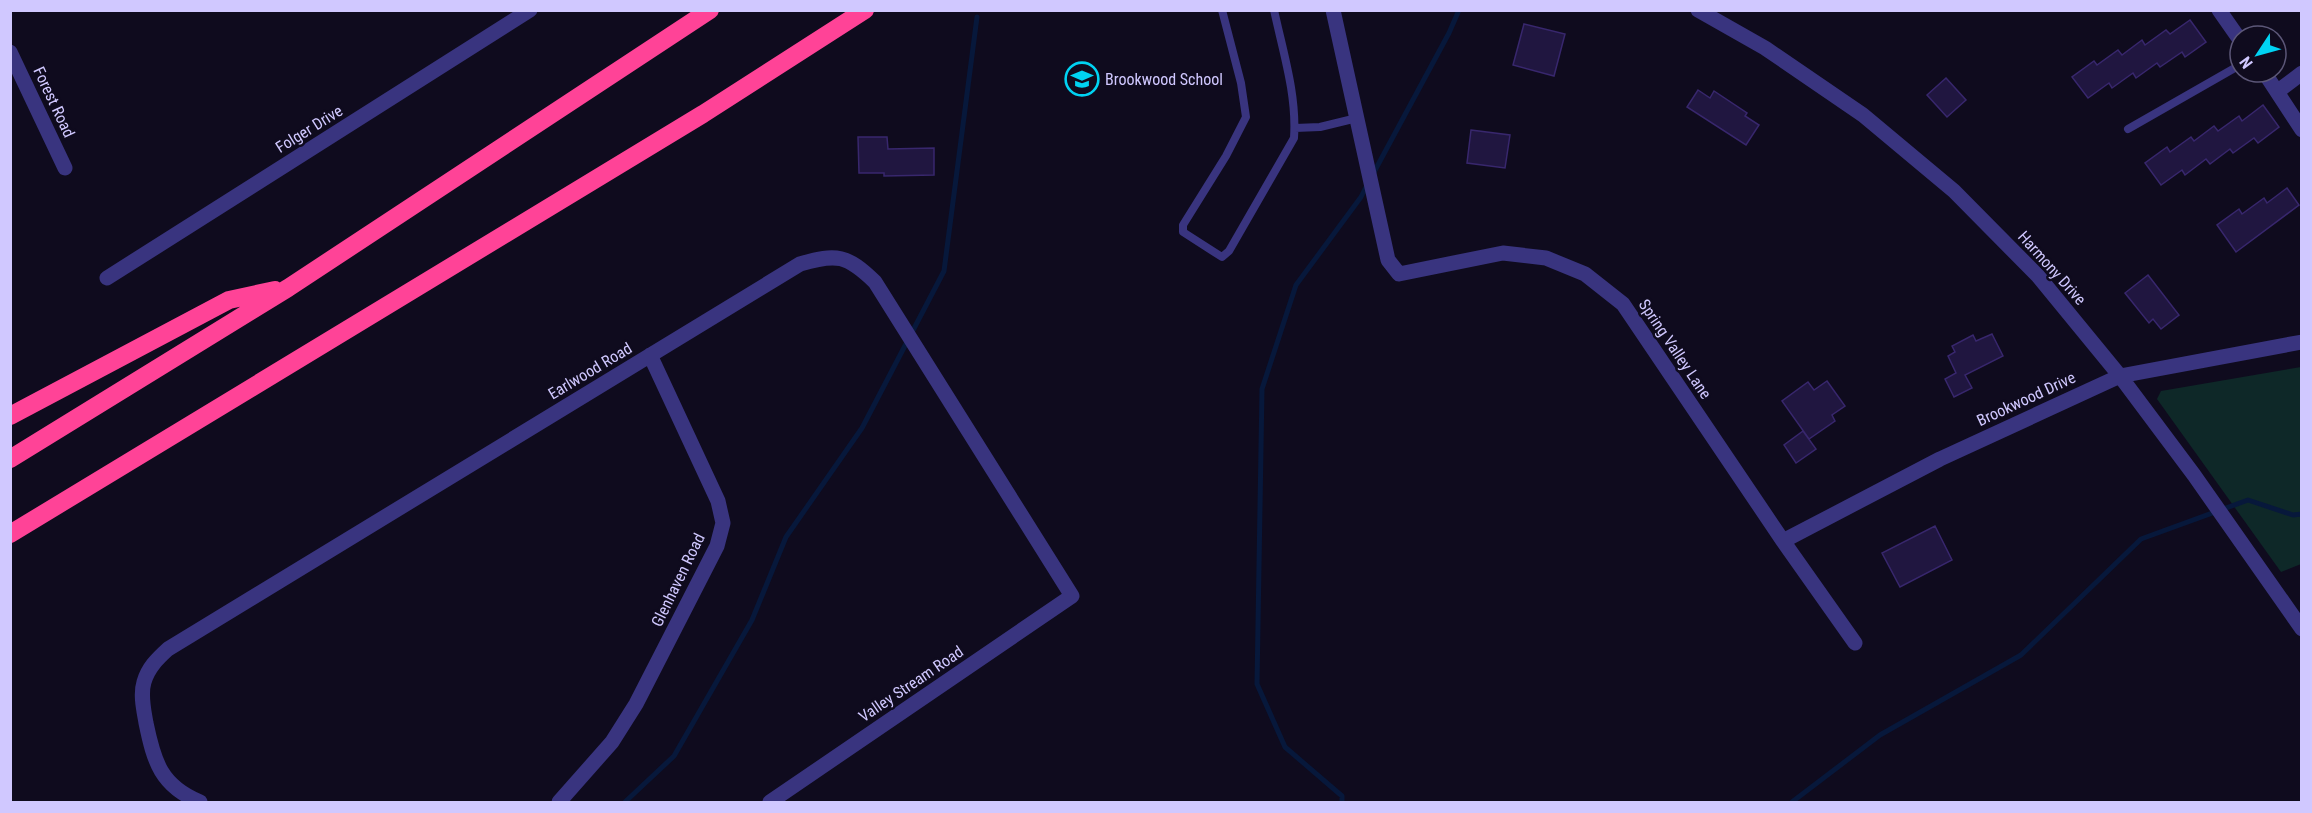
<svg xmlns="http://www.w3.org/2000/svg" width="2312" height="813" viewBox="0 0 2312 813" font-family="'Roboto Condensed',sans-serif">
<style>
.green{fill:#0e2828}
.lines{fill:none;stroke-linecap:round;stroke-linejoin:round}
.stream{stroke:#07183b;stroke-width:5}
.building{fill:#201640;stroke:#38276d;stroke-width:1.5}
.service{stroke:#39347f;stroke-width:8}
.minor{stroke:#39347f;stroke-width:15}
.motorway{stroke:#ff4397;stroke-width:18}
.labels{text-anchor:middle;dominant-baseline:central;stroke-width:5;stroke-linejoin:round;paint-order:stroke}
.poi-label{font-size:16px;fill:#d0c8ff;stroke:#0f0b1e;text-anchor:start}
.street-label{font-size:16px;fill:#d0c8ff;stroke:#0f0b1e}
</style>
<rect width="100%" height="100%" fill="#0f0b1e"/>
<path class="green" d="M2301 367V564L2281 572 2157 399 2161 391Z"/>
<g class="lines">
<path class="stream" d="M1373 174 1449 33 1459 10
M625 802 674 756 752 620 786 537 862 428 944 271 977 17
M1342 802V796L1285 747 1257 684 1262 389 1296 285 1361 197 1367 185
M1792 802 1880 735 2021 655 2141 539 2248 500 2293 515 2302 514"/>
</g>
<path class="building" d="M2190 20 2206 42 2185 57 2182 52 2160 67 2157 63 2136 78 2133 73 2112 88 2109 83 2088 98 2072 77 2094 61 2097 65 2118 50 2122 55 2142 40 2145 45 2166 30 2170 34Z
M1524 24 1565 34 1554 76 1513 65Z
M1946 78 1966 100 1947 117 1927 95Z
M1698 90 1710 98 1714 91 1747 113 1745 116 1759 125 1746 145 1687 107Z
M2263 105 2279 127 2258 143 2254 138 2233 153 2230 149 2210 164 2206 159 2185 175 2182 170 2161 185 2145 163 2167 147 2170 152 2191 137 2194 141 2214 126 2218 131 2239 116 2242 121Z
M1471 130 1510 135 1505 168 1467 163Z
M858 137H887L888 149 934 148V175L884 176V173H859Z
M2287 188 2299 205 2236 252 2217 225 2239 209 2242 214 2264 198 2267 203Z
M2148 275 2179 315 2161 329 2153 319 2149 323 2125 293Z
M1992 334 2003 356 1965 375 1972 388 1954 397 1945 379 1956 373 1948 356 1955 352 1952 346 1973 335 1976 341Z
M1827 381 1845 406 1832 415 1835 421 1809 439 1782 401 1808 382 1814 390Z
M1803 431 1816 449 1796 463 1784 445Z
M1935 526 1952 560 1900 587 1882 553Z"/>
<g class="lines">
<path class="service" d="M1222 10 1241 83 1246 117 1226 156 1183 225V232L1222 257 1229 251 1294 138C1297 95 1283 52 1274 10
M1295 128 1320 127 1357 118
M2128 129 2240 65"/>
<path class="minor" d="M1333 10 1388 260 1399 274 1503 253 1546 258 1585 274 1623 304 1783 541 1855 643
M1698 10 1765 48 1863 115 1954 191 2038 276 2120 376 2194 475 2302 629
M2219 10 2240 40
M10 52 65 168
M2264 72 2302 130
M2278 91 2302 73
M107 278 530 10
M1783 541 1940 459 2120 376 2302 342
M200 802C161 786 154 762 146 723 144 711 140 695 144 682 148 668 157 659 168 649L800 264C837 253 847 255 875 282L1072 596 770 802
M559 802 612 742 636 704 717 546 723 523 718 501 650 355"/>
<path class="motorway" d="M10 416 229 300 275 290
M10 459 288 288 710 10
M10 534 703 114 865 10"/>
</g>
<defs>
<g id="school-ring" transform="scale(1.725)"><circle r="9.5" fill="#0f0b1e" stroke="#00d3f3" stroke-width="1.5"/><path d="M0-5L7-2L0 1L-7-2ZM-4 1L0 2.5L4 1V4Q0 6-4 4Z" fill="#00d3f3"/></g>
</defs>
<g fill-rule="evenodd">
<use href="#school-ring" x="1082" y="79"/>
</g>
<g class="labels">
<g class="poi-label">
<text x="1105" y="79">Brookwood School</text>
</g>
<g class="street-label">
<text transform="translate(54 102) rotate(65)">Forest Road</text>
<text transform="translate(309 129) rotate(-32)">Folger Drive</text>
<text transform="translate(2052 268) rotate(48)">Harmony Drive</text>
<text transform="translate(1675 349) rotate(56)">Spring Valley Lane</text>
<text transform="translate(590 371) rotate(-31)">Earlwood Road</text>
<text transform="translate(2026 399) rotate(-25)">Brookwood Drive</text>
<text transform="translate(678 580) rotate(-64)">Glenhaven Road</text>
<text transform="translate(911 684) rotate(-34)">Valley Stream Road</text>
</g>
</g>
<rect width="2312" height="813" fill="none" stroke="#d0c8ff" stroke-width="24"/>
<g transform="translate(2258 54) rotate(234)"><circle r="28" fill="#0f0b1e" stroke="#5c5778" stroke-width="1.5"/>
<path d="M0-4.5L10 22L0 15L-10 22Z" fill="#00d3f3"/>
<text y="-9" font-size="16" font-weight="bold" text-anchor="middle" fill="#d0c8ff">N</text>
</g>
</svg>
